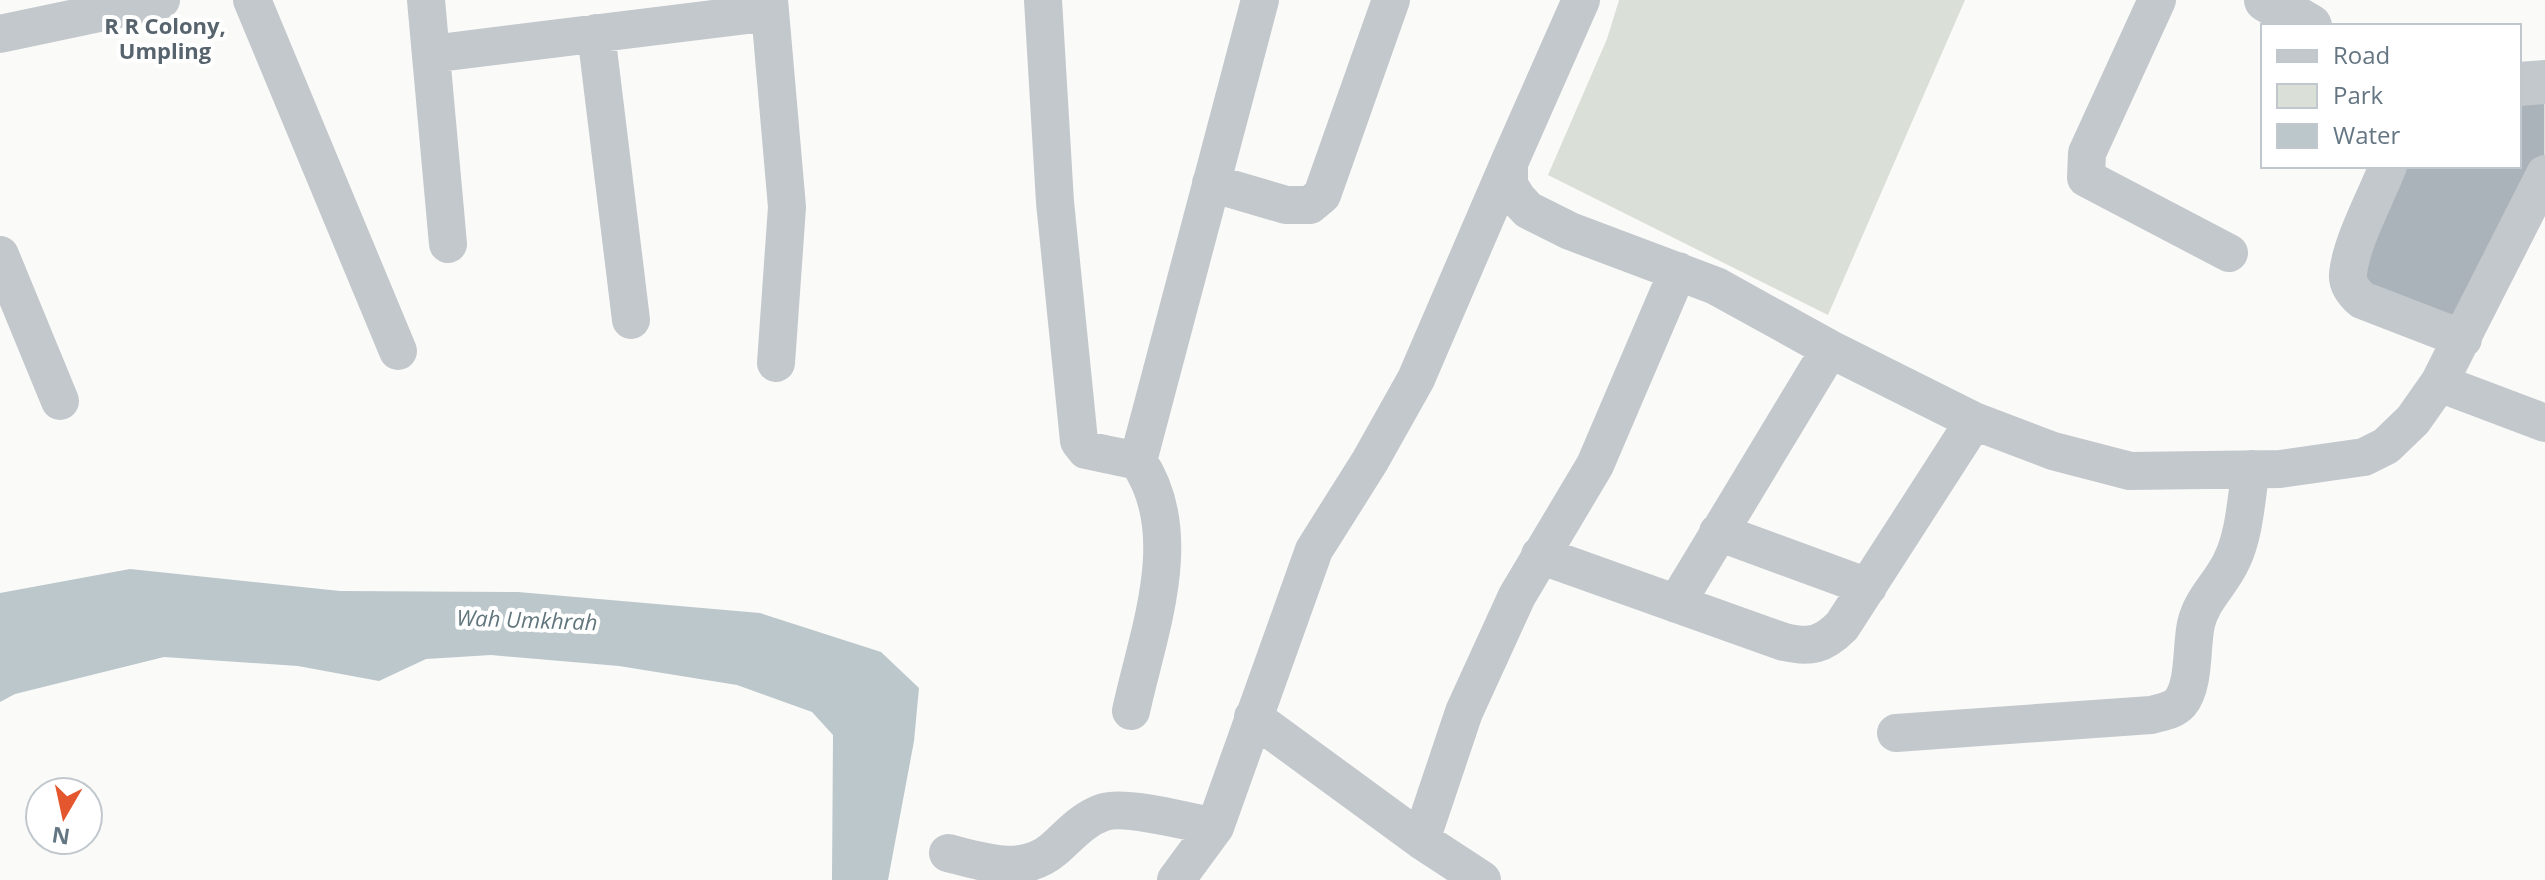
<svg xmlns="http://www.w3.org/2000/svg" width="2545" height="880" viewBox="0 0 2545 880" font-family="'Open Sans',sans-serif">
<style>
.green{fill:#dadfd7}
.water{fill:#bbc7cb}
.building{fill:#aab3b9;stroke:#dcdcda;stroke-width:2}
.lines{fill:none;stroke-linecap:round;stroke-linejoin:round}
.minor{stroke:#c3c8cc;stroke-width:38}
.tertiary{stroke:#c3c8cc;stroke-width:44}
.labels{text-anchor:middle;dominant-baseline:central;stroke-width:8;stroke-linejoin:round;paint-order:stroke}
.neighbourhood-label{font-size:22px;font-weight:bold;fill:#57646e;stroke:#fff}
.water-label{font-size:22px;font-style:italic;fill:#60757c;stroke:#fff}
</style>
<rect width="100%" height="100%" fill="#fafaf8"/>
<path class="green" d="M1619 0H1965L1828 315 1548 175 1607 39Z"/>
<path class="water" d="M130 569 340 591 518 592 760 613 881 652 919 688 914 741 888 880H832L833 735 812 712 737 685 619 666 491 655 426 659 379 681 298 666 164 657 15 694 0 702V593Z"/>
<path class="building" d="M2519 81 2545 83V172L2465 334 2352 291 2394 166H2519Z"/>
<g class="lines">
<path class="minor" d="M252 0 398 351
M426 0 448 244
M769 0 787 207 776 363
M1043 0 1055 202 1079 441 1086 450 1138 461C1188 534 1148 632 1131 711
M1581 0 1509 163V185L1517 198 1528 210 1570 231 1716 286 1830 349 1974 421 2053 451 2130 471 2280 469 2364 457 2386 446 2413 420 2439 383 2545 174
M2157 0 2087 153 2086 178 2229 253
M596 33 631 320
M0 34 161 0
M431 54 770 12
M2388 166C2376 197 2351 242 2348 274 2347 285 2354 293 2362 300L2463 339
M1211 183 1286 205H1310L1322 195 1391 0
M0 255 60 401
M2439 383 2545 423
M1138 461 1260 0
M1718 532 1868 587
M1540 555 1784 642C1811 648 1823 645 1842 626L1974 421
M1676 604 1830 349
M1253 717 1421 840 1482 880
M1896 733 2151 715C2161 712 2173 711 2180 703 2195 685 2191 647 2196 624 2202 598 2222 583 2232 560 2245 533 2246 498 2251 469
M1421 840 1464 712 1517 596 1595 465 1678 271
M948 853C983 862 1023 876 1054 849 1070 835 1083 819 1104 812 1126 805 1190 822 1215 827
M1176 880 1215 827 1314 550 1370 461 1416 379 1509 163"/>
<path class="tertiary" d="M2266 0 2310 26
M2519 84 2545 82"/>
</g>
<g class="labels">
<g class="neighbourhood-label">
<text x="165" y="25">R R Colony,<tspan x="165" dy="25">Umpling</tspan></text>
</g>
<g class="water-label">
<text transform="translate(527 619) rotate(2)">Wah Umkhrah</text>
</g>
</g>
<rect x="2261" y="24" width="260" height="144" fill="#ffffff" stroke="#c1c8cd" stroke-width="2"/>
<rect x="2277" y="50" width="40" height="12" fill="#c3c8cc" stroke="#c1c8cd" stroke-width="2"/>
<text x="2333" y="64" font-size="24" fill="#657683">Road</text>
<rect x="2277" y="84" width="40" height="24" fill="#dadfd7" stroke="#c1c8cd" stroke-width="2"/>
<text x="2333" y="104" font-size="24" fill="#657683">Park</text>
<rect x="2277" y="124" width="40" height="24" fill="#bbc7cb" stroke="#c1c8cd" stroke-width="2"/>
<text x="2333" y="144" font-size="24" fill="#657683">Water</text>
<g transform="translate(64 816) rotate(189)"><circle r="38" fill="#ffffff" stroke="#c1c8cd" stroke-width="2"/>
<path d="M0-6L14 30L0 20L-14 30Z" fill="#e4572e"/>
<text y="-12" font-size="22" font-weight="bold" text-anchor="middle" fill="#657683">N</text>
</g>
</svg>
